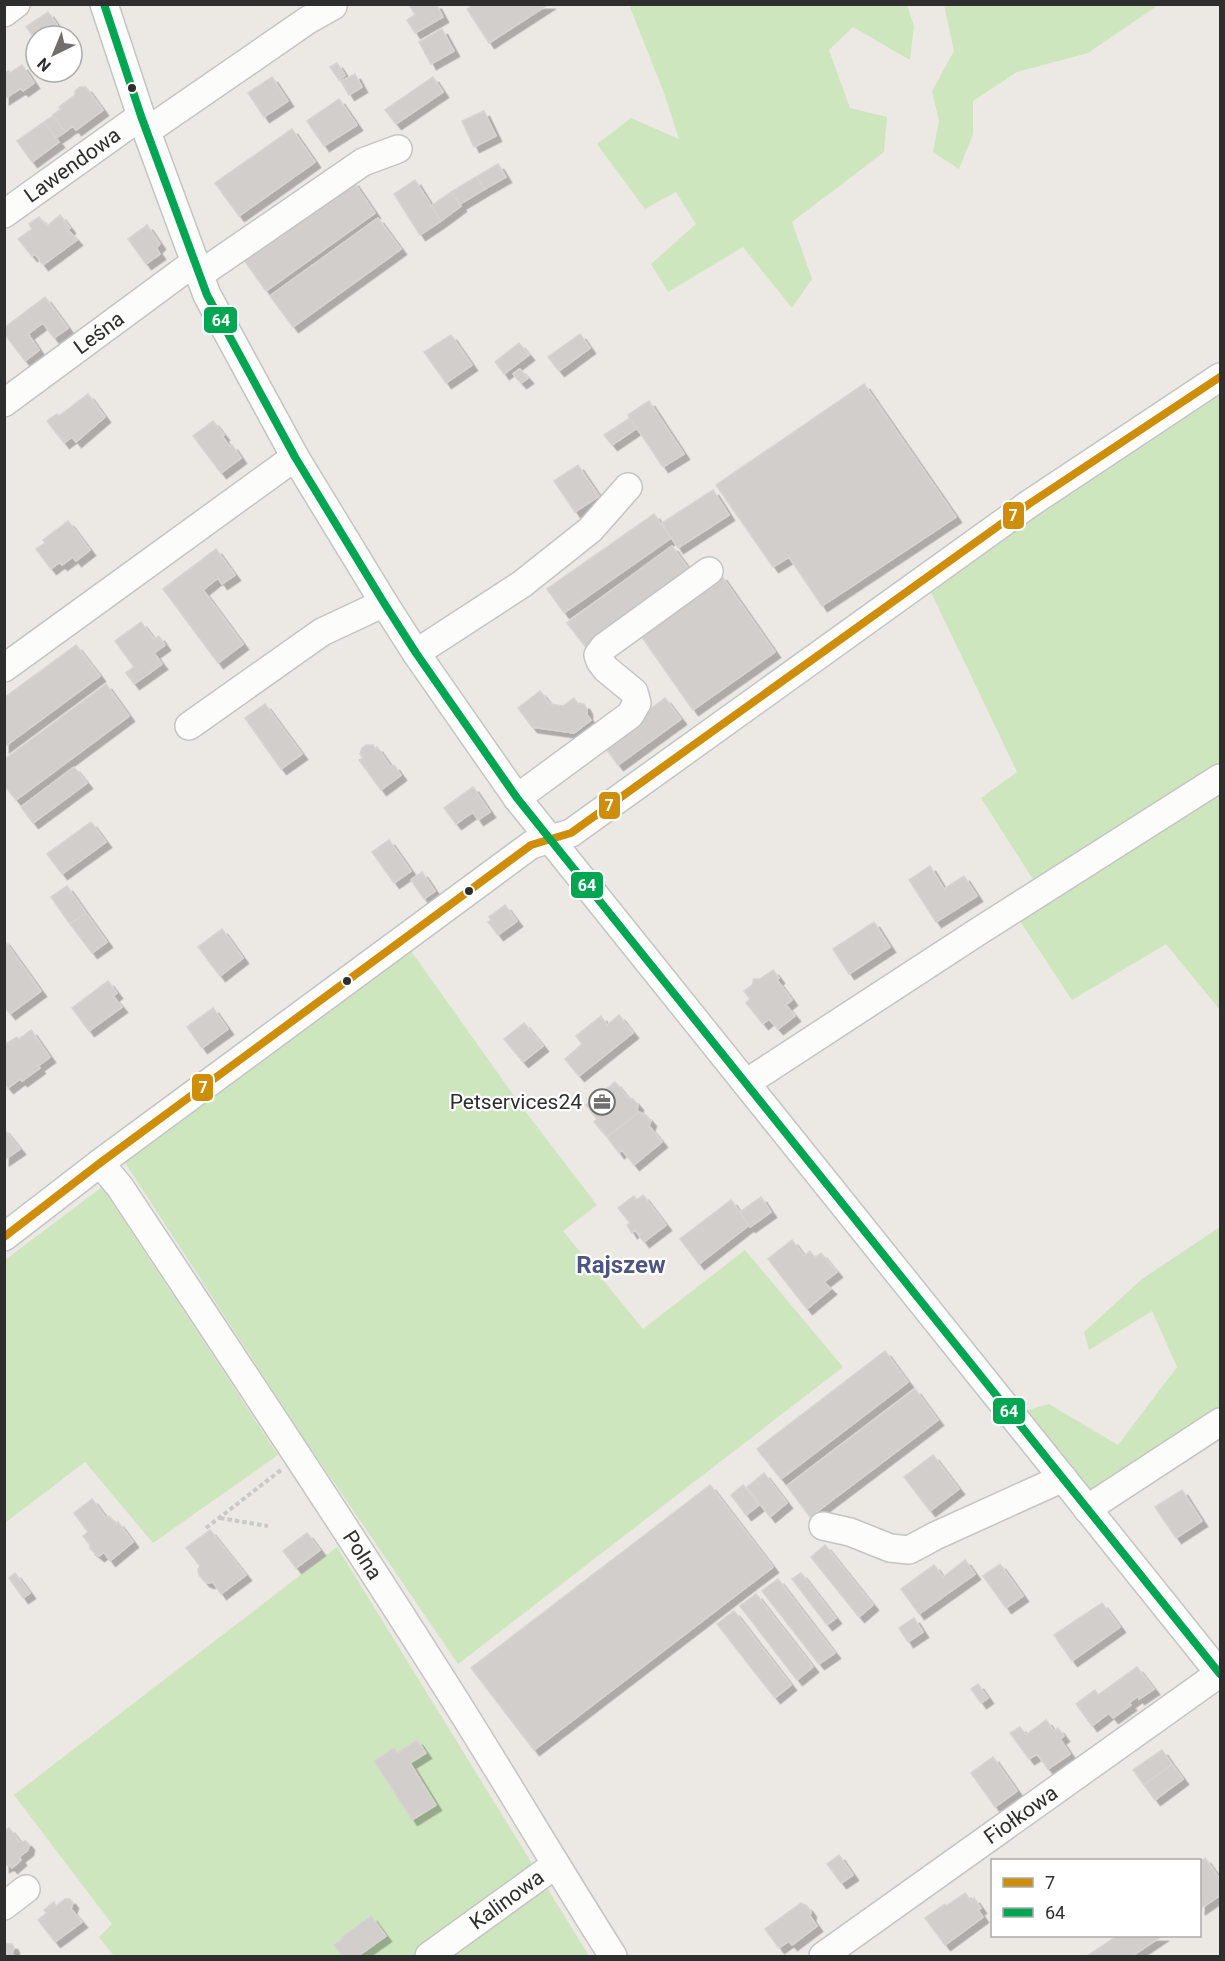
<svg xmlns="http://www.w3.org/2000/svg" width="1225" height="1961" viewBox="0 0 1225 1961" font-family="Roboto,sans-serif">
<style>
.green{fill:#cee6be}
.building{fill:#d1cecb;stroke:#d7d4d0;stroke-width:1.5;filter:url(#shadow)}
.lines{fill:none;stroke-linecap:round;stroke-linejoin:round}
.minor-casing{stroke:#c5c4c5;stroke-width:30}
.path{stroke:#c9c9c8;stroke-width:4;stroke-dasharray:4.5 3;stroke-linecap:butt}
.minor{stroke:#fcfcfb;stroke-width:27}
.bus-1-casing{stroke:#fff;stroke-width:12}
.bus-2-casing{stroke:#fff;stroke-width:12}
.bus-1{stroke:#cf8e09;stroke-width:8}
.bus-2{stroke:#00a651;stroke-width:8}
.bus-dot{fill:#2e2e2e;stroke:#fff;stroke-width:2}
.labels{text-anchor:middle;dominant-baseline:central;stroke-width:4.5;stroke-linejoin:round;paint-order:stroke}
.street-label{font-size:21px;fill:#2e2e2e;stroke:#fff}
.poi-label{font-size:21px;fill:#2e2e2e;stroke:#fff;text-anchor:end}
.quarter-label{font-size:24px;font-weight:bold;fill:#4d5680;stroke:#fff}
.line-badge{stroke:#fff;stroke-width:2}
.badge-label{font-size:16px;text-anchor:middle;font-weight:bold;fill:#fff}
</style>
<defs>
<filter id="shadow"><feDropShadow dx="5.5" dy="5.5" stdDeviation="0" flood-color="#0004"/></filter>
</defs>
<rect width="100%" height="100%" fill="#ece8e4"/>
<path class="green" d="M629 5H907L914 26 910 60 853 27 829 50 850 108 887 117 884 152 792 222 812 279 792 308 743 247 668 292 651 264 696 224 676 192 645 209 597 144 631 118 679 139 664 93Z
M944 5V4L1158 5 1088 53 1017 72 973 101V134L959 169 933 152 939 121 932 91 954 51Z
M1220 395V764L1034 881 981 798 1017 772 929 588Z
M1220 792V1010L1166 944 1072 1000 1018 918Z
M411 951 522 1107 597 1205 563 1231 643 1329 745 1250 843 1367 458 1664 303 1437 124 1161Z
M102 1187 278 1455 153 1543 85 1462 5 1523V1260Z
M1220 1227V1427L1099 1514 1018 1413 1049 1404 1118 1445 1177 1367 1152 1311 1089 1350 1084 1332 1142 1279Z
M337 1547 589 1956H114L99 1937 112 1924 14 1795Z"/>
<path class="building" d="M409 4H436L443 17 415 33 407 20 415 15Z
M475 4H549L489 43 467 9Z
M48 12 62 32 65 30 70 36H36V40L26 27Z
M442 29 454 51 431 64 419 42Z
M337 63 345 75 339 80 330 67Z
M22 65 34 83 23 91 21 88 4 99V73L9 71 10 73Z
M355 74 362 87 349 95 341 81Z
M272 77 288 101 264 117 248 93Z
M433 77 443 92 396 124 385 110Z
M80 87H86L103 110 76 130 73 126 65 132 53 115 61 109 59 107 75 95V91Z
M339 99 357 125 324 146 307 121Z
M484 111 496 136 474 147 462 121Z
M53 116 65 132 56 138 44 122Z
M44 122 59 142 32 162 17 141Z
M292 129 315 162 239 216 215 183Z
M498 164 506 177 485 189 476 177Z
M476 177 485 189 460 204 451 192Z
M415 180 441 221 420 235 394 194Z
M353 181 375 213 266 291 244 260Z
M451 192 461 206 441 221 431 206Z
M60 215 70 228 68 230 77 240 43 265 35 254 32 256 18 239 32 229 29 224 39 217 47 226Z
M378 218 401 249 293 327 270 296Z
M147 225 160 244 156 248 160 254 146 264 128 239Z
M45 297 68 328 54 338 43 323 28 334 39 350 25 361 4 333V328Z
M580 334 590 348 559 371 548 357Z
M451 335 472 365 446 383 424 352Z
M519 343 529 355 504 374 495 362Z
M520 369 528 378 521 383 513 374Z
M864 384 956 517 822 606 789 557 773 567 716 485Z
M88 394 105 417 76 442 72 437 64 443 47 421 57 414 59 416Z
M649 401 684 454 663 467 628 415Z
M630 418 637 428 612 445 604 435Z
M213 421 224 435 222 436 230 447 232 445 241 458 221 473 193 436Z
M578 465 599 496 575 512 554 481Z
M713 490 729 515 678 548 662 523Z
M654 514 671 538 564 613 547 589Z
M68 521 90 550 76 561 73 557 62 565 60 562 51 569 36 549 45 543 43 540Z
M672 546 691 572 587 649 567 623Z
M216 549 235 575 222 584 218 578 203 590 243 644 218 663 163 589Z
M721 575 775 652 693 710 639 633Z
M141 622 154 639 159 636 165 645 154 653 162 664 134 684 126 673 134 667 115 641Z
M76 645 100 676 4 747V698Z
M106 684 129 716 16 800 4 785V760Z
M540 691 550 704 563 706 574 698 578 704H584L587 709V715L591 720 574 733 532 727 518 708Z
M665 698 681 719 618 765 603 745Z
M265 704 302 754 281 769 245 718Z
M366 745H373L375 749 377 747 391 767 394 765 401 775 381 790 359 760 363 758 360 754 362 748Z
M74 767 87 783 33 823 21 807Z
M473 787 490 812 478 820 473 812 456 824 444 808Z
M91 822 106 842 62 874 47 854Z
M389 840 411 871 394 883 372 852Z
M930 866 944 889 964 876 977 896 936 922 909 880Z
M422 872 435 891 424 899 411 880Z
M67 886 86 913 70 924 51 897Z
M505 905 517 921 498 935 488 922 491 920 489 917Z
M86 913 107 942 92 953 70 924Z
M874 922 890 947 849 974 833 949Z
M222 929 243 958 220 976 198 947Z
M4 940 41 991 10 1014 4 1006Z
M773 970 779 978 777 980 792 1000 786 1005 795 1016 778 1029 769 1019 763 1024 746 1003 750 999 744 991 752 985 754 979H760Z
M108 981 117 993 113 996 122 1007 89 1031 72 1008Z
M213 1008 228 1029 202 1048 187 1027Z
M619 1015 633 1033 579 1076 565 1059 582 1044 576 1036 601 1016 607 1025Z
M524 1023 543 1046 523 1062 504 1039Z
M31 1030 50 1057 38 1066 40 1068 22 1081 20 1079 8 1088 4 1083V1045L17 1037 19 1039Z
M615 1082 628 1098 633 1099 638 1105 637 1110 639 1112 607 1137 594 1122 597 1119 586 1105Z
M639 1112 646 1115 651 1121 649 1126 662 1142 634 1165 622 1150 619 1153 607 1137Z
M4 1129 20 1149 4 1160Z
M643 1195 666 1225 644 1242 635 1230 632 1233 627 1225 630 1223 618 1208 634 1196 637 1200Z
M761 1197 771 1212 750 1227 740 1212Z
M731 1200 749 1225 699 1264 680 1239Z
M792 1240 804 1256 810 1251 815 1258 821 1253 837 1272 824 1282 831 1289 807 1309 768 1259Z
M885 1351 908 1382 781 1479 757 1449Z
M915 1389 938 1420 810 1517 787 1486Z
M933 1455 959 1489 930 1511 904 1477Z
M764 1473 787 1503 770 1517 747 1487Z
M710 1485 773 1567 534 1750 471 1668Z
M743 1485 759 1505 746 1515 731 1495Z
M1182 1490 1202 1521 1176 1538 1155 1507Z
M92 1499 106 1518 109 1516 116 1524 118 1522 133 1542 110 1561 104 1552 99 1556 90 1549V1545L83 1536 88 1532 74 1513Z
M210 1530 246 1575 221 1594 213 1582 208 1583 204 1581 199 1575 198 1570 200 1566 186 1548Z
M307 1533 320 1550 296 1568 283 1551Z
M825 1545 873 1605 859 1617 811 1557Z
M965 1560 975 1574 919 1614 901 1589 934 1565 943 1577Z
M1000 1564 1023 1596 1006 1608 983 1576Z
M15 1573 30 1593 23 1598 9 1578Z
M801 1573 836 1618 827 1625 792 1579Z
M778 1579 835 1653 819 1664 762 1591Z
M756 1594 813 1667 797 1680 740 1606Z
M1102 1603 1120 1627 1072 1661 1054 1635Z
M734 1611 791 1685 775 1698 717 1624Z
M914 1618 923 1632 908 1642 899 1628Z
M1137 1667 1154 1689 1139 1699 1138 1696 1129 1703 1131 1705 1113 1718 1109 1713 1092 1726 1076 1704 1095 1690 1098 1695Z
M978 1684 988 1698 981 1703 971 1689Z
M1046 1720 1054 1731 1058 1728 1064 1736 1060 1739 1070 1754 1048 1769 1037 1754 1029 1759 1010 1733 1020 1727 1026 1735Z
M417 1740 426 1753 410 1763 436 1805 412 1820 374 1761 394 1748 397 1753Z
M1162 1750 1172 1764 1144 1785 1133 1770Z
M993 1757 1017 1791 995 1807 971 1773Z
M1172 1764 1183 1779 1155 1800 1144 1785Z
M9 1828 20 1842 26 1841 29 1845 28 1850 19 1857 21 1860 12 1868 9 1864 4 1867V1831Z
M839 1855 853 1875 841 1883 827 1864Z
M1205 1858 1220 1879V1895L1200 1909V1862Z
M965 1893 971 1901 974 1898 981 1908 978 1910 983 1917 945 1945 925 1918 945 1904 946 1906Z
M65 1899H70L73 1903 71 1909 82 1922 55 1942 38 1920 47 1913 44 1910 54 1902 56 1906Z
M801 1903 807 1906 811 1912 810 1916 817 1926 792 1945 789 1941 779 1948 765 1929Z
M371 1916 386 1936 358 1956H342L334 1945 343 1938 342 1937Z
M1117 1936H1162L1132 1956H1087Z
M7 1944H12L14 1948 12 1954 15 1956H4V1945Z"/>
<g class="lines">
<g class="minor-casing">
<g id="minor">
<path d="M104 4 141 116 207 295 295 457 384 603 416 653 517 798 1220 1674"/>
<path d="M4 13 16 4"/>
<path d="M147 131 308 20 333 6"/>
<path id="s1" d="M4 214 141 116"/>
<path d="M199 275 363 162 398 149"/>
<path id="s2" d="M4 403 195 262"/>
<path d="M416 653 522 584 590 530 628 487"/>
<path d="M4 668 295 457"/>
<path d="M189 726 322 632 384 603"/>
<path d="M517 798 630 715 637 703 634 692 606 669 600 661 598 655 604 647 709 571"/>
<path d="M746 1083 979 931 1220 778"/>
<path id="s3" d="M100 1163 120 1187C223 1343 327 1498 427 1656 491 1755 550 1857 613 1956"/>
<path d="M4 1237 100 1163 531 845 571 833 1029 504 1220 377"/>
<path d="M1087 1509 1220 1422"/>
<path d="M823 1526 850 1532 890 1548 909 1550 935 1536 1063 1478"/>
<path d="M4 1906 26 1889"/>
<path id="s4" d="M429 1956 555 1865"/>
<path id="s5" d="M823 1956 1220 1673"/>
</g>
</g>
<path class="path" d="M220 1518 268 1526
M206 1528 281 1470"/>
<use href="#minor" class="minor"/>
<g class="bus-1-casing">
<path id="bus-1" d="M4 1237 100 1163 531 845 571 833 1029 504 1220 377"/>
</g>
<g class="bus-2-casing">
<path id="bus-2" d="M104 4 141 116 207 295 295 457 384 603 416 653 517 798 1220 1674"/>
</g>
<use href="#bus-1" class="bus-1"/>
<use href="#bus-2" class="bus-2"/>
</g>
<defs>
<g id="office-ring" transform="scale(1.35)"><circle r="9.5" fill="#fff" stroke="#706f6e" stroke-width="1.5"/><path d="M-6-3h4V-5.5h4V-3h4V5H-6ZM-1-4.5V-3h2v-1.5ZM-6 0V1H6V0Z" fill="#706f6e"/></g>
</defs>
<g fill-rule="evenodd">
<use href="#office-ring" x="602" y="1102"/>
</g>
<g class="bus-dot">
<circle cx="132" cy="88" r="5"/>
<circle cx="469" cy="891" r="5"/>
<circle cx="347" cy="981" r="5"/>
</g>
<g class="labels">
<g class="street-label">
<text stroke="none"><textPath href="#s1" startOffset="84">Lawendowa</textPath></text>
<text stroke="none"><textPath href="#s2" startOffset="118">Leśna</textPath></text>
<text stroke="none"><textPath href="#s3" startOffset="472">Polna</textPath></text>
<text stroke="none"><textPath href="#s5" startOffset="243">Fiołkowa</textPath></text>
<text stroke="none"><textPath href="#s4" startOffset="96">Kalinowa</textPath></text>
</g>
<g class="poi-label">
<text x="582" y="1102">Petservices24</text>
</g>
<g class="quarter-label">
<text x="621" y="1265">Rajszew</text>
</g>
</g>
<g class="line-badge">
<rect x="203" y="306" width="35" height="28" rx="6" fill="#00a651"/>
<rect x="1002" y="501" width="23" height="29" rx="6" fill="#cf8e09"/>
<rect x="598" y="791" width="23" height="29" rx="6" fill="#cf8e09"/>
<rect x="570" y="871" width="34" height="28" rx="6" fill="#00a651"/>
<rect x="191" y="1073" width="23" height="29" rx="6" fill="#cf8e09"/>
<rect x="992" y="1397" width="34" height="28" rx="6" fill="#00a651"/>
</g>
<g class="badge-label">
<text x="221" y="326">64</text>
<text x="1013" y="521">7</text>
<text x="609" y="811">7</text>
<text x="587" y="891">64</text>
<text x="203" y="1093">7</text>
<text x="1009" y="1417">64</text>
</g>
<rect width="1225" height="1961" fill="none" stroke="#2e2e2e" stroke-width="12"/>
<rect x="991" y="1859" width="210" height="78" fill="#ffffff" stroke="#ababab" stroke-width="1.5"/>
<rect x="1003" y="1878" width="30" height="9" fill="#cf8e09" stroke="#ababab" stroke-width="1.5"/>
<text x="1045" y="1889" font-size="18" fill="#2e2e2e">7</text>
<rect x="1003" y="1908" width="30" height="9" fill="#00a651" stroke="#ababab" stroke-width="1.5"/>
<text x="1045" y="1919" font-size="18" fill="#2e2e2e">64</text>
<g transform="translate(54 54) rotate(223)"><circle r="28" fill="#ffffff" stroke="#ababab" stroke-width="1.5"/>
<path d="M0-4.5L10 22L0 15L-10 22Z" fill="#706f6e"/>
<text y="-9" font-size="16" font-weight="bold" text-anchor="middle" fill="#2e2e2e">N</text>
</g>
</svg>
